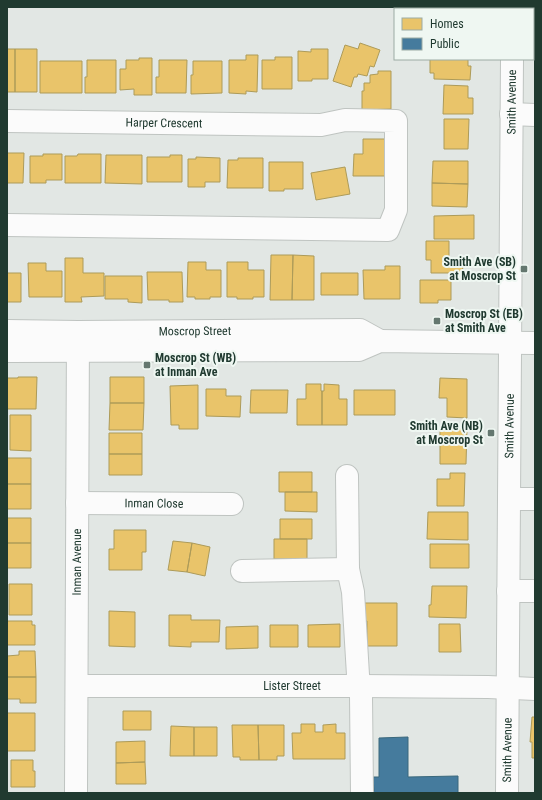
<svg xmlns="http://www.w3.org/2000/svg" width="542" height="800" viewBox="0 0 542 800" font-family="'Roboto Condensed',sans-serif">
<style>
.homes{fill:#e9c46a;stroke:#ad9b59}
.public{fill:#457b9d;stroke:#3a687c}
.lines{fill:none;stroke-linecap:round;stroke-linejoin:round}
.minor-casing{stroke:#bfc4c1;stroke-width:24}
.minor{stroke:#fbfbfb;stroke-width:22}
.poi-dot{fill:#64776f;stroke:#eff7f2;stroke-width:1.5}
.labels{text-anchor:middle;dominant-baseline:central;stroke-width:4;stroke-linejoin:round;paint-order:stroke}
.street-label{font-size:12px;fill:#203a30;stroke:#eff7f2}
.poi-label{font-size:12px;font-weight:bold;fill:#203a30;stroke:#eff7f2;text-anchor:end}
</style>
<rect width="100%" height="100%" fill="#e2e7e4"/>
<path class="homes" d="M450 7H472V9H450Z
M360 43 380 50 374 67 370 66 367 76 358 74 357 77H354L351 87 333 81 345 45 358 49Z
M7 49H15V92H7Z
M15 49H37V92H15Z
M311 49H328V79H312V81H298V51L311 52Z
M246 55H258L257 92 246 91V94L229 93V60H246Z
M275 57H292V89H262V60H275Z
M139 58H152V95H134V89L120 90V69H126V60H139Z
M430 59H468V66H471L470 80 434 79V73H430Z
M87 60H116V93H85V77H87Z
M159 60H187L186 93H156V77H159Z
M40 61H82V93H40Z
M193 61H222V93L191 94V75H193Z
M378 71H391V109L362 110V91H364V83H370V75L378 74Z
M444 85 468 86V98H473V114H443Z
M444 119H469L468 149H444Z
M363 139H387L386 176H353L354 154H363Z
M7 153H24L23 183H7Z
M43 154H62V180H46V183H30V156H43Z
M78 154H101V183H65V156H77Z
M106 155H142V184L105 183Z
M170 155H182V182H147V157H170Z
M196 157 220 158V182H205V187H188V159H196Z
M238 158H263V188H227L228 160H238Z
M433 161H468V184L432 183Z
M269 162H303V189H284V191H269Z
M345 167 350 194 316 200 311 173Z
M432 183 468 184 467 207 432 206Z
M474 215V239H434V216Z
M426 241H449V261L462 260 463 273H431V260H426Z
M271 255H293L292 300H270Z
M293 255 314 256V300H292Z
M65 258H83V273H104V296L81 297 82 302H65Z
M188 262H206V270H221V297H210V299H195V297H187Z
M227 262H248V270H264V297H253V299H237V297H227Z
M28 263H46V271H62V297H29Z
M385 266H400V299H364L363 270H385Z
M147 272H182L183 302H169V300H148Z
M7 273H21V302H7Z
M321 273H358V295H321Z
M105 276H142V303L128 302V299H105Z
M420 280H451V300H438V303H420Z
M18 377H37L36 409H7V378H18Z
M110 377H144V403H110Z
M440 378 467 379V418L447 417V398H439Z
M306 384H321V391H322V425H297V399H306Z
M324 384 339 385V399H347V425H322V391H324Z
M198 385V429H179V425H171L170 386Z
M206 389H226V396H241L240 417 206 416Z
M251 390H288L287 413H250Z
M354 390H395V415H354Z
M110 403H144L143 430H109Z
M10 415H31V451L10 450Z
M440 428H467L466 464H440Z
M109 433H142V454H109Z
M109 454H142V475H109Z
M7 458H31V484H7Z
M279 472H312V492H279Z
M450 473H465L464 506H437V479H450Z
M7 484H31V509H7Z
M285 492H317V512L285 511Z
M428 512H468V540L427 539Z
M7 518H31V543H7Z
M280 519H312V539H280Z
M114 530H146V552H142V570H109V549H114Z
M274 539H307V559H274Z
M173 541 192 543 187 572 168 570Z
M7 543H31V568H7Z
M192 543 210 547 205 576 187 572Z
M430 544H469V568H430Z
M9 584H32V615H9Z
M432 586H467L466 618 429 617V605H431Z
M364 603H397V646H367V621H364Z
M109 611 135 612V647L109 646Z
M169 615H191V620H220L219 642H191V647L169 646Z
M7 621H32V625H35V645H7Z
M340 624V647H308V625Z
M439 624H460L461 652H439Z
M270 625H298V647H270Z
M258 626V648L226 649V627Z
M19 651H35L36 677H7V656L19 655Z
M7 677H36V703H20V699H7Z
M123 711H151V730H123Z
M7 713H35V751H7Z
M532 717H535V758H532V742H530Z
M301 724H315V732H323V725L336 724V733H345V759H293L292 733H301Z
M232 725H258L259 760H240V757H233Z
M258 725H284V756H277V760H259Z
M171 726 194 727V756H170Z
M194 727H217V756H194Z
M145 741V762L116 763V742Z
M11 760H33V771H35V787H11Z
M145 762 146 784H116V763Z"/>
<path class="public" d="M408 737V777L458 776V793H372V791H374L373 777H379V738Z"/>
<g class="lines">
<g class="minor-casing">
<g id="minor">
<path d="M512 9V7"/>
<path d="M511 114 535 115"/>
<path id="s1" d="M7 121 321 125 345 120 396 121V210L388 230 7 225"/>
<path id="s2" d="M7 331 78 332 360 330 380 341"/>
<path d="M7 351 359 350 380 341 535 343"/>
<path d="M347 476 348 569 353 592 358 675 361 696 362 793"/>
<path d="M509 499H535"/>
<path id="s3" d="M77 503 232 504"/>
<path d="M242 571 348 569"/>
<path d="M508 591H535"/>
<path id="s4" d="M77 686H360L488 687 535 689"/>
<path id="s5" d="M76 793 78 332"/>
<path id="s6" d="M507 793 512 59"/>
</g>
</g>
<use href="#minor" class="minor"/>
</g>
<g class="poi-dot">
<rect x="520" y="265" width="8" height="8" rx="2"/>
<rect x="433" y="317" width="8" height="8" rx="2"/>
<rect x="143" y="361" width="8" height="8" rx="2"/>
<rect x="487" y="429" width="8" height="8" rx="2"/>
</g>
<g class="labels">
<g class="street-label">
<text stroke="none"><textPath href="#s6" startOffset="691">Smith Avenue</textPath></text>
<text stroke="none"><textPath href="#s1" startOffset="157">Harper Crescent</textPath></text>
<text stroke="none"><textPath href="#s2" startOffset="188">Moscrop Street</textPath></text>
<text stroke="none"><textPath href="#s6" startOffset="367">Smith Avenue</textPath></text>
<text stroke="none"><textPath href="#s3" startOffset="77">Inman Close</textPath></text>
<text stroke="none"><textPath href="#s5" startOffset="231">Inman Avenue</textPath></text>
<text stroke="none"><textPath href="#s4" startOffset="215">Lister Street</textPath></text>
<text stroke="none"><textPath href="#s6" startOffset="43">Smith Avenue</textPath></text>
</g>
<g class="poi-label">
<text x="516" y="262">Smith Ave (SB)<tspan x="516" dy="14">at Moscrop St</tspan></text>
<text x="445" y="314" text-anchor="start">Moscrop St (EB)<tspan x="445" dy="14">at Smith Ave</tspan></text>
<text x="155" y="358" text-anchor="start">Moscrop St (WB)<tspan x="155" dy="14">at Inman Ave</tspan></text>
<text x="483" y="426">Smith Ave (NB)<tspan x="483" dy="14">at Moscrop St</tspan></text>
</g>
</g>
<rect width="542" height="800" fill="none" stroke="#203a30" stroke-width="16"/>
<rect x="394" y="8" width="140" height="52" fill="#eff7f2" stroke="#9caba4"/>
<rect x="402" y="18" width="20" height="12" fill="#e9c46a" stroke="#9caba4"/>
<text x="430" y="28" font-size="12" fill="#203a30">Homes</text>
<rect x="402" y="38" width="20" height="12" fill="#457b9d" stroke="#9caba4"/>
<text x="430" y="48" font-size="12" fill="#203a30">Public</text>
</svg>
